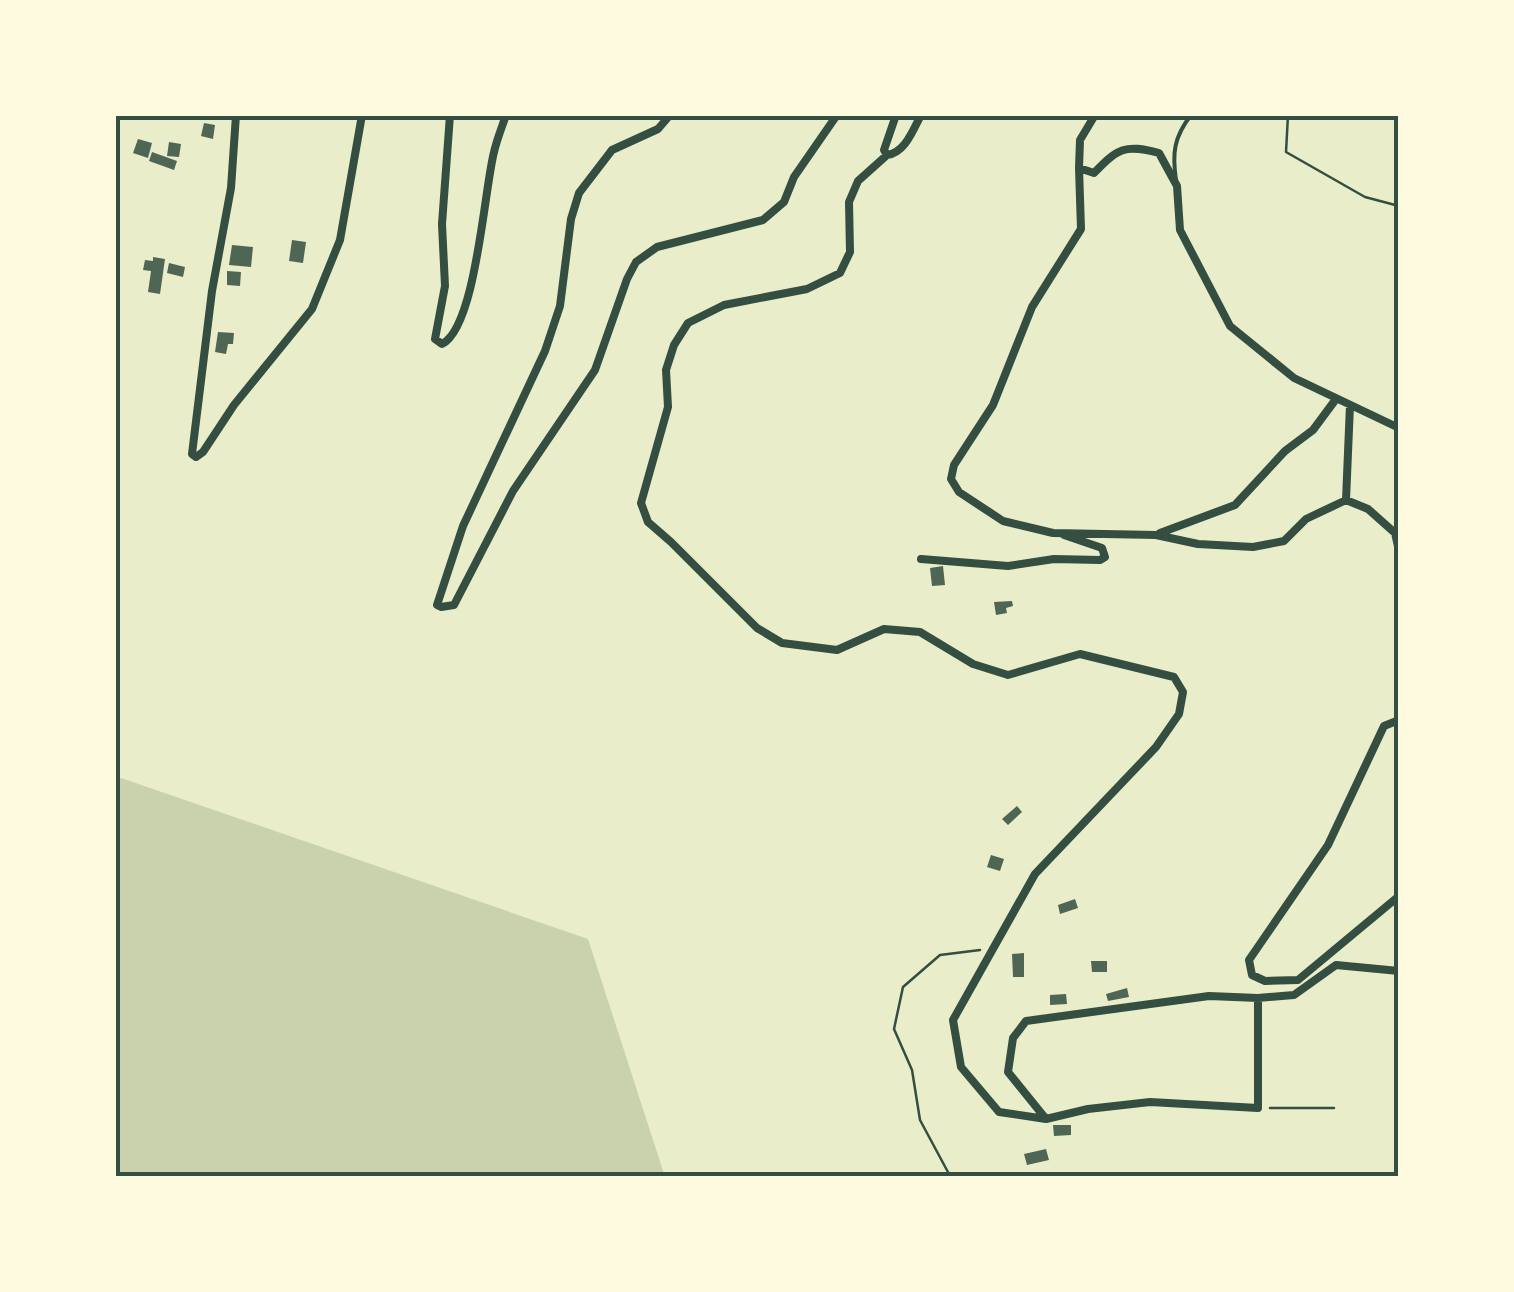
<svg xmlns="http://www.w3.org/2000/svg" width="1514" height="1292" viewBox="0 0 1514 1292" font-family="Karla,sans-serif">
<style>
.green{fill:#cad2ad}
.building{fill:#4f6655}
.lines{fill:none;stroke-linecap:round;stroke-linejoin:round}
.path{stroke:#344e41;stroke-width:2.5}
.service{stroke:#344e41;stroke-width:4}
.minor{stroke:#344e41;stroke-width:8}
.neatline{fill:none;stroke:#344e41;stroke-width:4}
</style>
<rect width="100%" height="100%" fill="#e9edc9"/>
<path class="green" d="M121 778 588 939 665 1177H115V781Z"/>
<path class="building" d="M204 123 215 125 213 139 201 136Z
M138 139 152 143 148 158 133 153Z
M169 142 181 144 179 157 167 156Z
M152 152 177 161 174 170 149 161Z
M292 240 306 242 303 263 289 261Z
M232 245 253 247 251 267 229 265Z
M153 257 165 259 160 294 148 292 151 271 143 270 145 260 153 261Z
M169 263 185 267 183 277 167 273Z
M227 271 241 272 240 286 227 285Z
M218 332 234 333 233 344H228L226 354 215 352Z
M943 566 945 585 932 586 930 568Z
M1012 601 1013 606 1006 608 1007 613 996 615 994 602Z
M1017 806 1022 812 1008 825 1002 819Z
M991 855 1004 859 1000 871 987 867Z
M1075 899 1078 908 1060 914 1058 905Z
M1024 953V977H1013L1012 954Z
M1091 961H1107V972H1092Z
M1127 988 1129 997 1108 1001 1106 994Z
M1066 994 1067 1004 1050 1005V995Z
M1053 1125H1071V1135L1054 1136Z
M1046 1149 1049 1160 1027 1165 1024 1154Z"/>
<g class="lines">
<path class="path" d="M1288 115 1286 152 1365 197 1399 206
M1270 1108H1334
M955 1177 949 1174 920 1120 912 1070 894 1029 903 987 940 955 980 950"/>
<path class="service" d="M1176 180C1172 153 1174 137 1191 115"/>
<path class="minor" d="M184 115H198
M236 115 231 188 212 291 192 454 196 457 203 452 234 405 312 309 340 240 362 115
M450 115 442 224 445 286 435 339 442 344C476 327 484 191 494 152 497 139 502 127 506 115
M670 115 658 129 612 150 579 193 571 219 560 306 545 351 463 526 437 605 441 607 454 605 513 491 595 370 627 279 636 262 657 247 763 220 784 202 794 177 837 115
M896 115 884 150 887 155C905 153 913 130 921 115
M1095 115 1080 140 1079 168 1094 173C1118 148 1125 144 1159 153L1177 186 1180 230 1230 326 1294 378 1399 428
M887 155 858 181 849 202 850 252 840 273 807 289 724 305 688 323 674 345 666 370 668 407 641 503 648 522 671 542 757 628 782 643 837 650 884 629 920 632 973 664 1008 675 1080 654 1174 677 1183 692 1179 714 1156 747 1035 874 953 1020 961 1067 999 1112 1046 1119
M1079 168 1081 229 1032 307 993 405 954 465 951 479 959 492 1003 521 1053 533 1156 535 1198 544 1253 547 1284 541 1306 519 1346 500 1368 509 1395 533 1399 551
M1346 500 1350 405
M1160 533 1235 505 1285 451 1313 430 1336 399
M921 559 1008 566 1054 559 1100 560 1105 557 1102 548 1064 535
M1399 720 1384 726 1328 845 1249 960 1252 975 1265 981 1298 980 1399 896
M1258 998V1108L1150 1102 1088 1109 1046 1119 1008 1072 1013 1038 1026 1021 1209 996 1258 998 1294 995 1336 965 1399 971"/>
</g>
<rect width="1514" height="1292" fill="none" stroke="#fefae0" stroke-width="235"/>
<rect x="118" y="118" width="1278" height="1056" class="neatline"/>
</svg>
